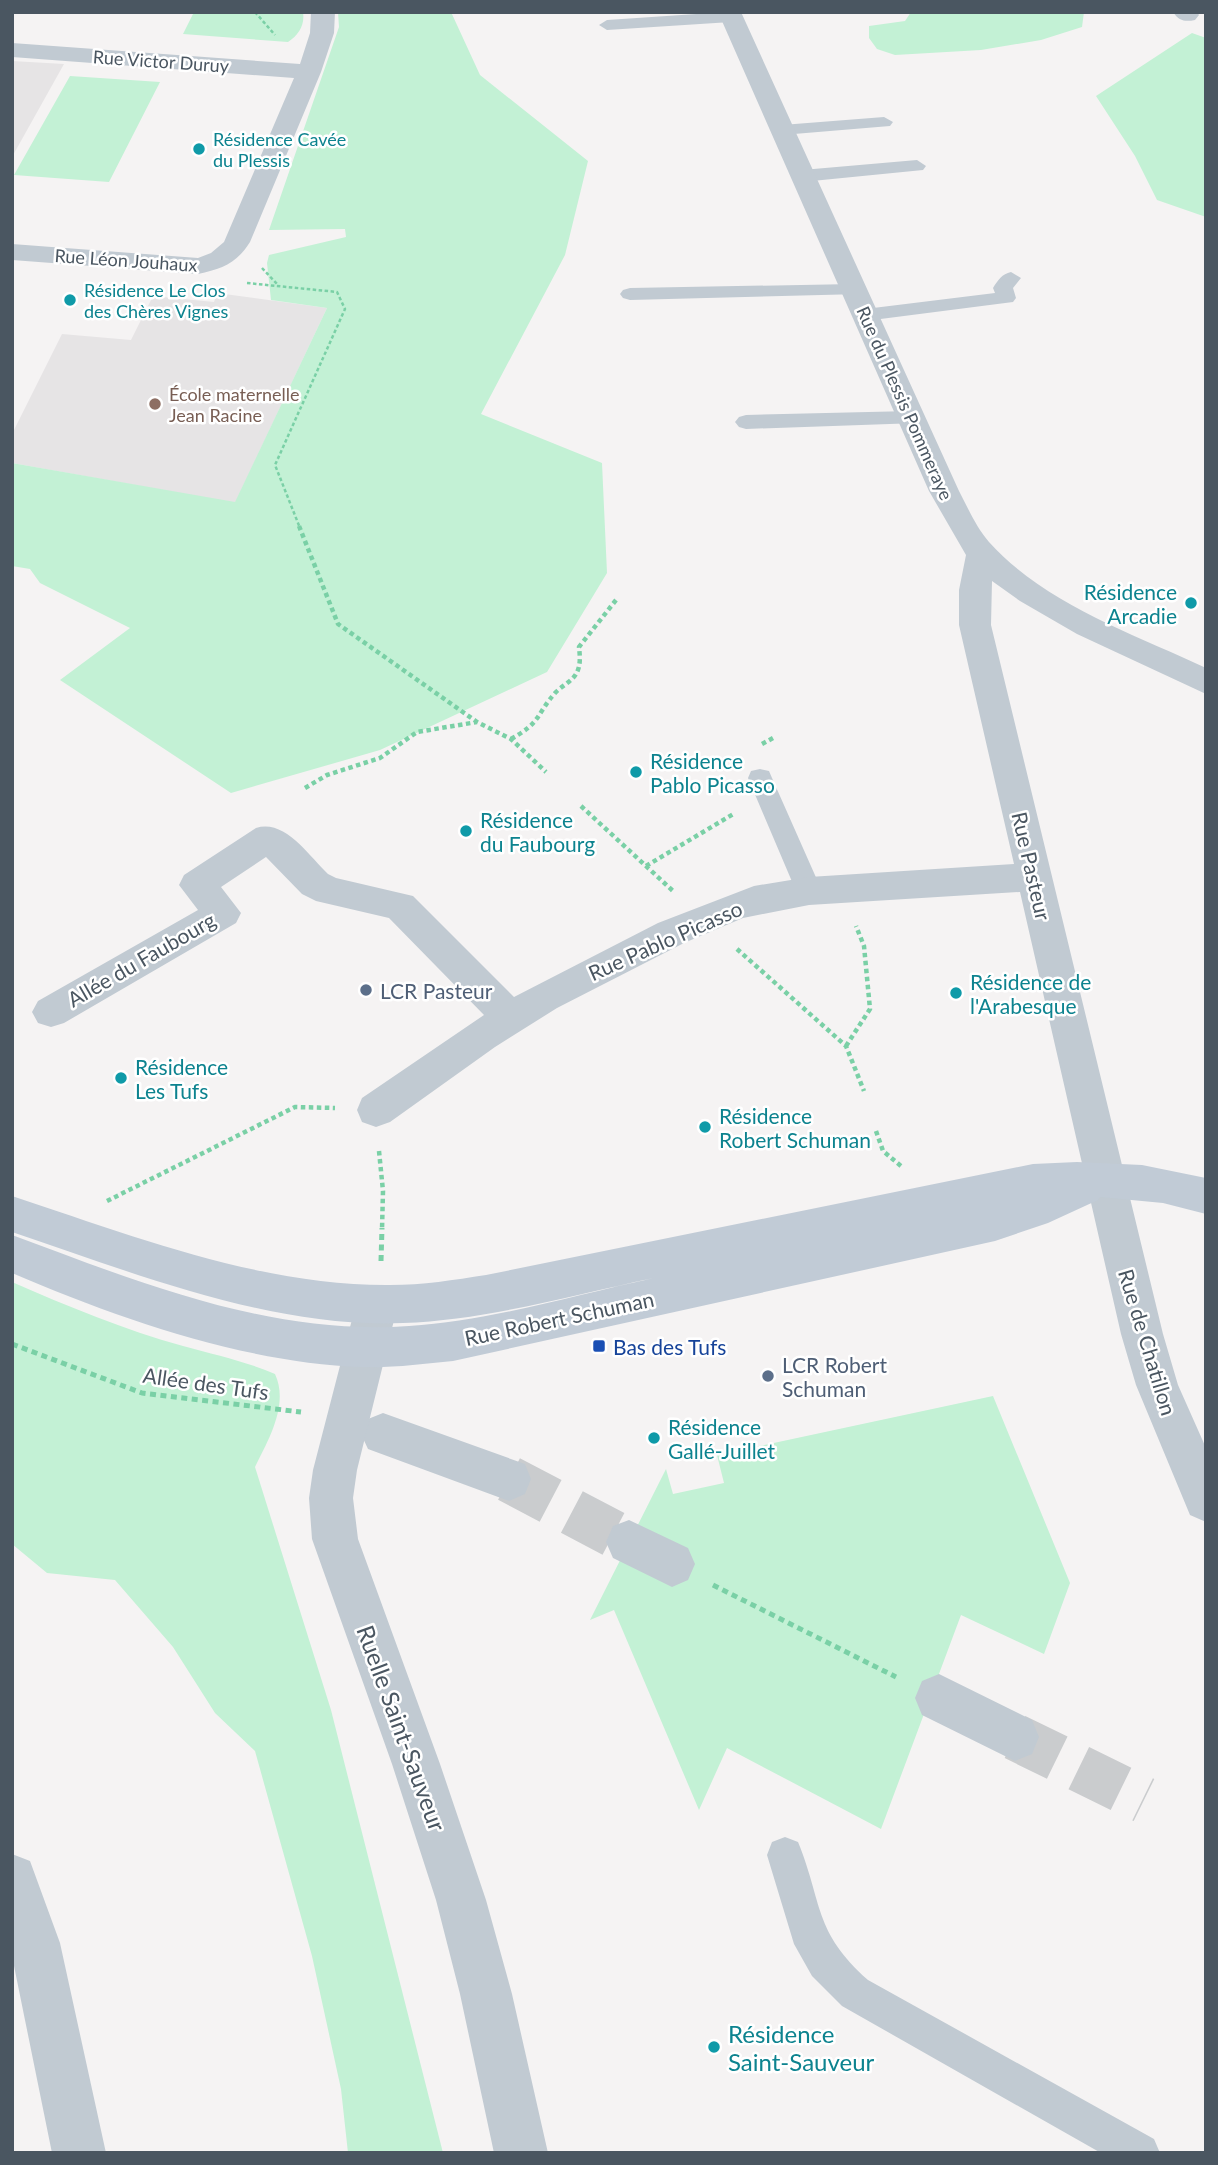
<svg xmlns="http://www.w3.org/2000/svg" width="1218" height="2165" viewBox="0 0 1218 2165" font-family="Lato,sans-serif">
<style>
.education{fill:#e6e4e5}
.green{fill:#c3f1d5}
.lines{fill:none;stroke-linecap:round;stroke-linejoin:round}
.pedestrian-tunnel{stroke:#caccce;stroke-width:47;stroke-dasharray:47 24;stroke-linecap:butt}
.path-far2{stroke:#7ad0a6;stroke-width:2.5;stroke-dasharray:3.5 2.5;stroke-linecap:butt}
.path-far1{stroke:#7ad0a6;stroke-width:4.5;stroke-dasharray:4.5 3.5;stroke-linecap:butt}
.path{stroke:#7ad0a6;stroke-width:5;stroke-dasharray:6 4.5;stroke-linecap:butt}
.service{fill:#c1cad2;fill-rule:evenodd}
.pedestrian{fill:#c1cad2;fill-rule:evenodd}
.minor{fill:#c1cad2;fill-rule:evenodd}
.secondary{fill:#c1cbd6;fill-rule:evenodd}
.culture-dot{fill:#0f9aa8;stroke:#fff;stroke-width:2.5}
.education-dot{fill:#8d6e63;stroke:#fff;stroke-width:2.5}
.service-dot{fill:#5c6f8a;stroke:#fff;stroke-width:2.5}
.transit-dot{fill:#1a4fb4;stroke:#fff;stroke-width:2.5}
.labels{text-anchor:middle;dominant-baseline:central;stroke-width:5;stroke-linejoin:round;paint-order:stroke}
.far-street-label{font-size:18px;fill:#4a5661;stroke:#fff}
.far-culture-label{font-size:18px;fill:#0d838f;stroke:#fff;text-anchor:start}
.far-education-label{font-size:18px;fill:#785e54;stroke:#fff;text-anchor:start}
.culture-label{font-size:21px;fill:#0d838f;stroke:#fff;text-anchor:start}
.street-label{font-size:21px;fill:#4a5661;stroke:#fff}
.service-label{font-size:21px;fill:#4e5e75;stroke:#fff;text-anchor:start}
.transit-label{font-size:21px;fill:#164399;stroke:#fff;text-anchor:start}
.near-street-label{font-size:24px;fill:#4a5661;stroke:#fff}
.near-culture-label{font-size:24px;fill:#0d838f;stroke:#fff;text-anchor:start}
</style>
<rect width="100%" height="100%" fill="#f5f3f3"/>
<path class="education" d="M12 61 64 64 12 157Z
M217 293 327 308 235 503 12 463V434L62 334 131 340 153 296 214 302Z"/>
<path class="green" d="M194 12H303C305 25 299 35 288 42L183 34Z
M338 12H451L480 75 588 161 565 255 481 414 602 463 607 573 547 672 380 750 231 793 60 680 130 628 40 583 30 569 12 566V463L235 502 327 308 271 300 267 263 269 255 346 237 345 229 269 230 339 27Z
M911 12H1084L1082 27 1041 40 981 50 895 55 877 49 869 38V26L905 21Z
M1192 33 1206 38V217L1157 200 1135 156 1096 96Z
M70 76 160 82 109 182 14 175Z
M12 1282C67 1306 125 1330 183 1346 215 1355 245 1361 275 1374 289 1404 269 1439 255 1467L331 1710 443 2153H348L341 2089 312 1956 255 1751 215 1713 173 1647 115 1580 47 1573 12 1544Z
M993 1396 1070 1583 1044 1654 961 1615 881 1829 727 1748 699 1810 614 1610 590 1620 666 1469 673 1494 724 1483 717 1455Z"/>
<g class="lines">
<path class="pedestrian-tunnel" d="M509 1479 629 1542
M1015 1737 1144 1800"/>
<path class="path-far2" d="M255 12 275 35
M262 268 278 285
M247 283 337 292 345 309 275 465 300 528"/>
<path class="path-far1" d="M299 526 338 624 477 722 511 739 546 772
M511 739C542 722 536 714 556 692 562 686 572 681 576 674 581 666 580 656 579 647L616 600
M762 744 773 738
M305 788 327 775 380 758 417 732 477 722
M581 806 673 891
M646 866 735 813
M737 949 846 1046 864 1091
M846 1046 870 1009 864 946 856 926
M876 1131 883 1151 901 1166
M379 1151 383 1191 382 1230
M107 1201 295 1107 335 1108"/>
<path class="path" d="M381 1261 382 1228
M12 1344 142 1393 301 1412
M713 1585 896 1677"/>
<path class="service" d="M726 12 737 13 739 17 731 22 607 30 599 25 607 20Z
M884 117 893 122 890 126 782 135 773 130 782 125Z
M917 160 926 166 923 170 802 182 793 176 802 170Z
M1011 272 1021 278 1013 288 1016 298 1013 302 865 321 858 319 855 315 858 311 865 309 995 293 993 288C998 280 1002 274 1011 272Z
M854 284 864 290 861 294 630 300 623 298 620 294 623 290 630 288Z
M911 411 918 413 922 418 918 423 746 429 739 427 735 422 739 417 746 415Z
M760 769 769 771 772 778 822 891 818 898 809 901 800 898 796 891 748 778 751 771Z
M785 1837 798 1842C823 1903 813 1931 868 1980L1154 2139 1160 2153H1101L842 2006 812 1976 794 1944 767 1855 772 1842Z"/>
<path class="pedestrian" d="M383 1413 525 1464 531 1479 525 1494 509 1501 368 1449 361 1434 368 1419Z
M629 1520 688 1548 695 1564 688 1580 672 1587 613 1558 606 1542 613 1526Z
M939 1674 1032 1720 1039 1737 1032 1754 1015 1761 922 1715 915 1698 922 1681Z"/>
<path class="minor" d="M311 12H335L334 33 321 72 250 242C237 263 222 269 198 274L12 260V244L198 258 211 253 224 242 294 78 12 57V43L300 64 310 33Z
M718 12H741L959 491C968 508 976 527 989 542 1045 604 1132 633 1206 668V694L1077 634 1020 601 992 581 991 625 1163 1334 1178 1385 1206 1448V1522L1190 1515 1136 1385 1121 1334 1020 892 809 905 743 918 684 943 557 1008 495 1047 390 1122 376 1127 362 1122 357 1110 362 1098 484 1015 389 918 316 901 302 894 266 857 221 887 241 913 236 923 64 1023 51 1027 38 1023 32 1012 38 1001 198 910 179 885 184 875 256 828C285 819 308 855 328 874L336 878 413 896 514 997 658 923 754 886 809 877 1014 864 959 625V590L966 555 929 491Z
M1173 12H1197L1199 15 1195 20C1185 22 1179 21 1173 12Z
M377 1285 392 1290 398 1304 357 1470 353 1498 358 1539 440 1764 486 1900 512 1994 548 2153H494L460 1994 436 1900 392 1764 312 1539 309 1498 313 1470 356 1304 362 1290Z
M12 1854 30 1861 60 1943 106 2153H52L12 1956Z"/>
<path class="secondary" d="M1077 1162 1142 1165 1206 1178V1214L1163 1203 1100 1197 1098 1200 1048 1223 995 1241 453 1361C423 1364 393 1368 362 1367 245 1363 119 1319 12 1273V1235C139 1282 270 1336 409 1326 489 1321 575 1295 654 1278 572 1295 488 1320 403 1323 273 1329 134 1273 12 1232V1196C133 1236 261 1286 390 1285 423 1285 454 1280 486 1275L1033 1164Z"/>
</g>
<g class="culture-dot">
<circle cx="199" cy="149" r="7"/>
<circle cx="70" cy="300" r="7"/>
<circle cx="1191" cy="603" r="7"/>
<circle cx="636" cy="772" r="7"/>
<circle cx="466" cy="831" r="7"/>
<circle cx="956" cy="993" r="7"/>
<circle cx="121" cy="1078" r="7"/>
<circle cx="705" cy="1127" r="7"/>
<circle cx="654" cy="1438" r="7"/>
<circle cx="714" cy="2047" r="7"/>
</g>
<circle class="education-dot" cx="155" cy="404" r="7"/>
<g class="service-dot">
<circle cx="366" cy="990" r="7"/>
<circle cx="768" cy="1376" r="7"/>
</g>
<rect class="transit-dot" x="592" y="1339" width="14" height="14" rx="3.5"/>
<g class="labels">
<g class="far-street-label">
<text transform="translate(161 61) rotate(4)">Rue Victor Duruy</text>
<text transform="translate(126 260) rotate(4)">Rue Léon Jouhaux</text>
<text transform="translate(905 403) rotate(66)">Rue du Plessis Pommeraye</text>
</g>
<g class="far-culture-label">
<text x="213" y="139">Résidence Cavée<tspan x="213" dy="21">du Plessis</tspan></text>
<text x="84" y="290">Résidence Le Clos<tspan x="84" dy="21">des Chères Vignes</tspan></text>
</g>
<g class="far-education-label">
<text x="169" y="394">École maternelle<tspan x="169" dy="21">Jean Racine</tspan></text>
</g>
<g class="culture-label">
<text x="1177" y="591" text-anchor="end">Résidence<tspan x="1177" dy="24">Arcadie</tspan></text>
<text x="650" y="760">Résidence<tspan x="650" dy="24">Pablo Picasso</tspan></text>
<text x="480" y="819">Résidence<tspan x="480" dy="24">du Faubourg</tspan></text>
<text x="970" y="981">Résidence de<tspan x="970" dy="24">l'Arabesque</tspan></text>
<text x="135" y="1066">Résidence<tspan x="135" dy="24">Les Tufs</tspan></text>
<text x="719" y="1115">Résidence<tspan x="719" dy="24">Robert Schuman</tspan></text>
<text x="668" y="1426">Résidence<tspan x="668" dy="24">Gallé-Juillet</tspan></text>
</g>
<g class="street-label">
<text transform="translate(1032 866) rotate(77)">Rue Pasteur</text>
<text transform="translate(665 940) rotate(-24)">Rue Pablo Picasso</text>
<text transform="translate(141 959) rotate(-30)">Allée du Faubourg</text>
<text transform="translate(559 1318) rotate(-12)">Rue Robert Schuman</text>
<text transform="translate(1148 1342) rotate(73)">Rue de Chatillon</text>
<text transform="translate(206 1383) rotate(8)">Allée des Tufs</text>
</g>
<g class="service-label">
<text x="380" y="990">LCR Pasteur</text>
<text x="782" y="1364">LCR Robert<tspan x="782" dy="24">Schuman</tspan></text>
</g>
<g class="transit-label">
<text x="613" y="1346">Bas des Tufs</text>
</g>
<g class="near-street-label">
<text transform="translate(402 1728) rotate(70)">Ruelle Saint-Sauveur</text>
</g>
<g class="near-culture-label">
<text x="728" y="2033">Résidence<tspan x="728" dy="28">Saint-Sauveur</tspan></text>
</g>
</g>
<rect width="1218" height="2165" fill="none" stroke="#4a5661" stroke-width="28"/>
</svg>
